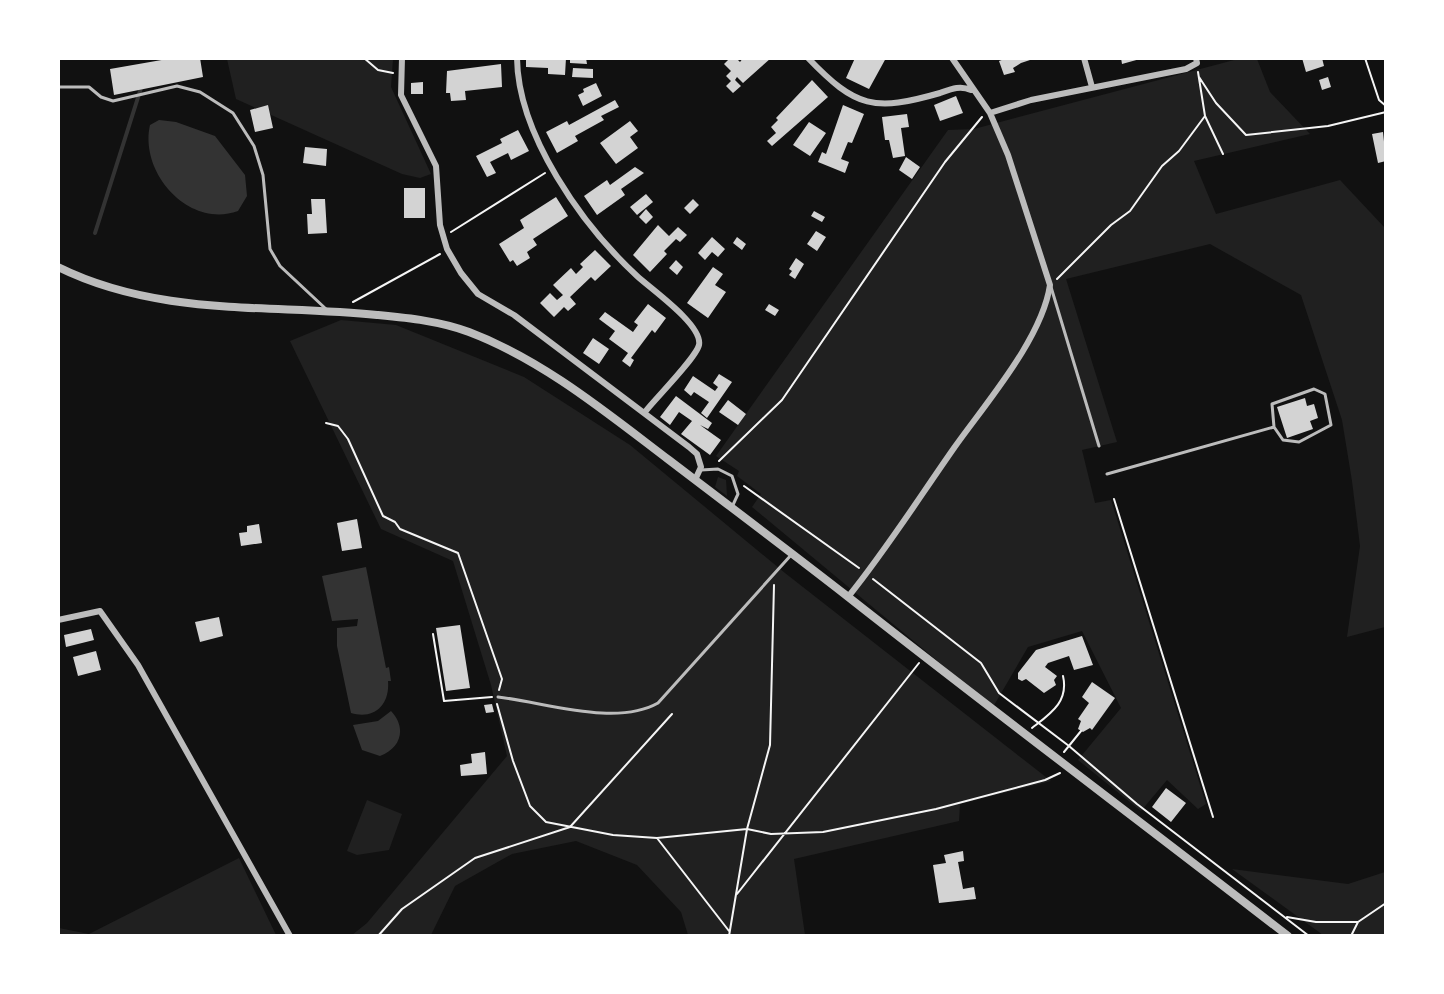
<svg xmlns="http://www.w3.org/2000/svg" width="1444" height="994" viewBox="0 0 1444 994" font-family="'Noto Serif',serif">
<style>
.green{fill:#202020}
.water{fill:#333}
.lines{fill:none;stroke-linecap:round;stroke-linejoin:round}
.stream{stroke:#333;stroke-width:4}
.building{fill:#d3d3d3}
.path{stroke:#f5f5f5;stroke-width:2}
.service{stroke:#bcbcbc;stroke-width:3}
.minor{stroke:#bcbcbc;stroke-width:6}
.tertiary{stroke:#bcbcbc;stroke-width:8}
</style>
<rect width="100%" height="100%" fill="#111"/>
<path class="green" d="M227 59H393L391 87 431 174 420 178 402 174 236 99Z
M1238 59H1257L1270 92 1310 134 1194 161 1216 214 1340 180 1385 228V627L1347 637 1360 546 1352 481 1342 420 1301 295 1210 244 1066 279 1117 442 1082 450 1095 503 1111 500 1206 804 1198 809 1167 780 1141 811 1078 760 1121 708 1082 631 1028 647 993 707 752 507 761 494 737 476 739 471 716 456 948 130 974 129Z
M341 320 396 325 524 377 630 445 785 573 1051 781 960 804 959 821 794 859 805 935H688L681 912 637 865 576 841 512 854 455 886 431 935H352L367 923 507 756 491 685 453 561 381 529 290 341Z
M718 477 726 480 727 496 715 487Z
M367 800 402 814 389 850 357 855 347 851Z
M239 858 276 935H59V928L89 934Z
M1232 869 1348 884 1385 872V935H1323Z"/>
<path class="water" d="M159 120 176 122 215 136 245 175 247 196 238 211C189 229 139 173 150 125Z
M366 567 386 668 389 667 391 681H388C390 705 374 720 351 713L337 646V628L357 626 358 619 332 621 322 576Z
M391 711C407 728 401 748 380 756L362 750 353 725 378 721Z"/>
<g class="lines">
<path class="stream" d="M95 233 141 88"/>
</g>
<path class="building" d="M173 58H200L203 77 114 95 110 69Z
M526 58H566L565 75 548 74V68L526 67Z
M570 58H586L587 64 570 63Z
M730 58H736L740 62 743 58H771L743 83 737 77 735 80 741 86 733 93 726 86 731 81 726 76 731 71 724 64Z
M855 58H886L869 89 846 78Z
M1007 58H1033V59L1021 63 1013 68 1015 72 1004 75 999 61Z
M1121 58H1140V59L1122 64Z
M1302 58H1322L1324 66 1306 72Z
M501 64 502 87 465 91 466 100 451 101 450 93H446L447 71Z
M573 68 593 69V78L572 77Z
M1328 77 1331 87 1322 90 1319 80Z
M812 80 828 97 772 146 767 141 776 133 771 127 778 120 776 118Z
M423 82V94H411V83Z
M596 83 602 96 583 106 578 95 584 92 583 89Z
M956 96 963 113 940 121 934 105Z
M615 100 619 107 601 116 604 120 575 136 578 141 557 153 546 132 567 121 569 125Z
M268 105 273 128 255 132 250 110Z
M843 105 864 114 852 143 848 142 841 159 849 162 845 173 818 162 822 152 826 154Z
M907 114 909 127 901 128 905 156 893 158 889 140H885L882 117Z
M630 121 638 131 630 137 638 148 616 164 600 143Z
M809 122 826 133 810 156 793 145Z
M518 130 529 151 511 160 508 153 490 162 496 173 487 177 476 156 502 143 500 139Z
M1383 132 1386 161 1378 163 1372 134Z
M305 147 327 149 326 166 303 163Z
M906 157 920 167 912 179 899 170Z
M635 167 644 173 621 189 625 195 597 215 584 196 607 180 610 185Z
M404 188H425V218H404Z
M646 194 653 202 637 215 630 207Z
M556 197 568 216 533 239 537 245 527 252 530 258 517 266 513 260 510 262 499 244 524 228 520 220Z
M311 199H325L327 233 308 234 307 214H312Z
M693 199 699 205 690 214 684 208Z
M646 209 653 217 646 224 639 217Z
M814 211 825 217 822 222 811 216Z
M658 225 669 236 678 227 687 235 680 242 676 239 664 251 667 254 650 272 633 255Z
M816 231 826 237 817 251 807 244Z
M712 237 725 249 718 257 712 252 705 260 698 253Z
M737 237 746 244 742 250 733 243Z
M595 250 611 266 595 281 591 277 570 297 576 304 568 311 564 307 554 317 540 303 550 293 557 300 563 295 553 285 571 268 576 274 583 267 580 264Z
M796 258 804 264 795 279 789 275 792 271 789 269Z
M676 260 683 267 677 275 669 268Z
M713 267 723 274 715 285 726 292 708 318 687 303Z
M648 304 666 318 655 333 652 330 631 358 634 360 630 367 622 361 628 353 609 339 615 331 599 319 605 312 633 332 638 325 634 322Z
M769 304 779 310 775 316 765 310Z
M593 338 609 349 599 364 583 353Z
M719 374 732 382 707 418 701 413 709 402 694 392 691 396 684 390 693 376 715 391 718 387 713 383Z
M676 396 712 423 708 429 700 425 721 440 710 455 681 434 692 421 679 412 670 425 660 417Z
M1305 398 1307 406 1314 404 1318 418 1310 421 1313 429 1287 438 1277 407Z
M728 400 746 414 738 425 719 412Z
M357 519 362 548 342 551 337 523Z
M259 524 262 543 241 546 239 533 247 532V526Z
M219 617 223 636 200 642 195 622Z
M460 625 470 688 446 691 436 628Z
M91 629 94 640 66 647 64 635Z
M1082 636 1093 665 1074 670 1069 656 1048 663 1045 667 1057 676 1054 680 1056 685 1044 693 1026 679 1022 681 1018 679V673L1036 650Z
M96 651 101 670 78 676 73 657Z
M1092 682 1115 698 1092 730 1090 728 1083 732 1078 729 1081 721 1078 719 1089 703 1082 697Z
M492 704 494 712 486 713 484 705Z
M485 752 487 774 461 776 460 765 472 763 471 754Z
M1166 788 1186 803 1171 822 1152 807Z
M963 851 964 861 958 862 963 889 974 887 976 899 939 903 933 865 946 863 944 855Z"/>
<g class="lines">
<path class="path" d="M364 58 378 70 393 73
M1365 58 1379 100 1386 106
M1198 72 1205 116 1223 154
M1199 77 1216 103 1246 135 1328 126 1386 112
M451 232 545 173
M1057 279 1111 225 1130 211 1162 166 1179 151 1205 116
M353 302 440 254
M326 423 338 426 348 439 383 516 395 522 400 529 458 553 502 679 499 690
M719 461 782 400 945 162 982 117
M744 486 859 568
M1114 499 1213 817
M873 579 981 663 999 693 1069 746 1137 804 1309 936
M433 634 444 701 492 697
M497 704 513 761 530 806 546 822 613 835 657 838 747 829 771 834 823 832 936 809 1045 780 1060 773
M1032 728C1050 714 1069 702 1063 676
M1064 752 1081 731
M657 838 729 931
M737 894 919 663
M1287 917 1316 922H1358
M378 936 402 909 475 858 570 827 672 714
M729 936 747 829 770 745 774 585
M1351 936 1358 922 1386 903"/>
<path class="service" d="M58 87H89L101 97 113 101 177 86 200 92 233 113 254 146 263 175 270 249 280 266 326 309
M1051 287 1099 446
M701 470 718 469 732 476 738 494 732 507
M1107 474 1274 427 1283 440 1299 442 1331 425 1325 394 1314 389 1272 404 1274 427
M498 697C544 702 616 727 658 703L792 554"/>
<path class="minor" d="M402 58 401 95 436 166 440 225 447 249 461 273 478 294 514 315 689 447 697 454 701 467 695 480
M517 58C518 135 582 225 637 276 651 289 703 325 699 345 696 358 655 399 645 412
M808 58C856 108 874 112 940 93 951 89 960 85 971 90
M1084 58 1092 87
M990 113 1031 100 1186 69 1197 63 1196 58
M848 597C886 550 919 498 954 448 985 404 1042 339 1050 285L1008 155 990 113 952 58
M58 620 100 611 138 665 290 936"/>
<path class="tertiary" d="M58 267C159 317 269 304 377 315 408 318 440 321 469 332 543 360 607 413 669 460 728 505 788 550 847 596 993 711 1141 822 1288 936"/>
</g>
<rect width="1444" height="994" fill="none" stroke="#ffffff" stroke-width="120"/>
</svg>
